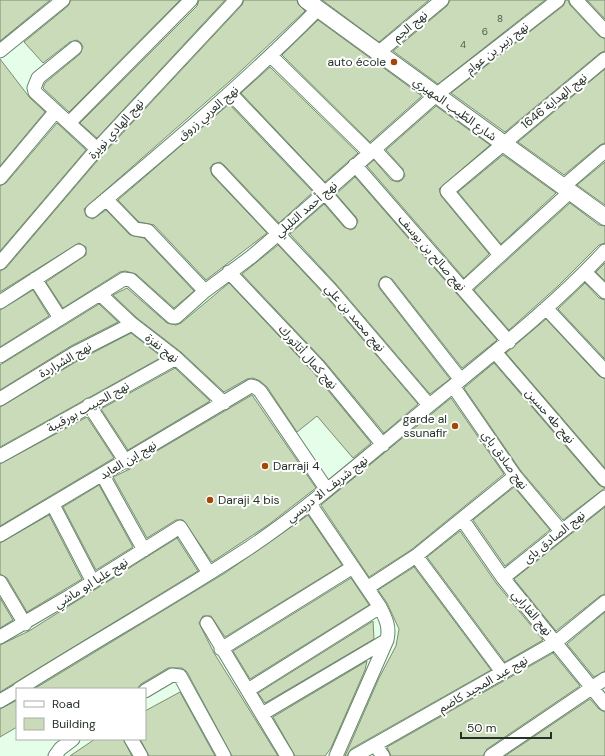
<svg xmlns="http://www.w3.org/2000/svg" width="605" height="756" viewBox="0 0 605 756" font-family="'DM Sans','Noto Sans Arabic',sans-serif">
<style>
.building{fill:#cadbb9;stroke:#7d8d6e}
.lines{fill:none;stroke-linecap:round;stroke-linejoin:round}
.minor-casing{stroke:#67846d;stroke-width:15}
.tertiary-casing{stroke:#67846d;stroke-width:18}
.minor{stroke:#fff;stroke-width:13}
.tertiary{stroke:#fff;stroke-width:16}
.poi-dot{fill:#a74505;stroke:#fff;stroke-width:1.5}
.labels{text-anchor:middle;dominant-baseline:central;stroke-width:4;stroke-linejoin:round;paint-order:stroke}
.number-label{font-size:10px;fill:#4e5c4c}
.street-label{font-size:12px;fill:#253127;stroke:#fff}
.poi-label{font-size:12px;fill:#253127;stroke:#fff;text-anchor:end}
</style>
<rect width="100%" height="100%" fill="#e4fee9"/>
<path class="building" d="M0 0H50L0 41Z
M71 0H180L69 112 43 88 45 83 80 54 83 47 81 43 77 40 70 42 43 63 24 42 68 6Z
M199 0H225L97 138 80 123 197 6Z
M244 0H297L298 4 305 11 230 81 84 209 86 216 93 219 106 210 130 235 144 238 194 291 174 308 136 274 125 271 120 272 63 308 46 282 86 255V247L79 243 0 292V271L6 268 103 154 242 5Z
M322 0H429L379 42Z
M450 0H545L438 84 393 51 447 6Z
M566 0H568L570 5 599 36 605 39V51L600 53 505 132 451 93 563 6Z
M587 0H605V19Z
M318 20 422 96 370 142 282 55Z
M0 59 30 98 45 112 0 166Z
M270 67 358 153 325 182 241 93Z
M605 69V143L600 145 564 175 518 142Z
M229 104 313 192 279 223 224 165 220 162 213 164 210 168 212 175 267 233 206 280 154 225 139 222 118 200Z
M436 106 490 145 439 189 441 196 489 254 464 278 367 166 374 160 391 180 398 182 402 180 405 176 403 169 386 150Z
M57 123 86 150 0 251V186L6 183Z
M503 155 556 193 501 244 458 192Z
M605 162V205L577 185Z
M355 177 497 340 462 368 392 279 385 276 381 278 378 285 380 289 450 379 430 394 336 284 290 234 324 204 344 227 351 230 355 228 358 221 356 217 336 194Z
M570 203 599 225 605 226V243L599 245 558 286 509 330 474 290Z
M278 245 324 294 418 404 384 433 325 362 242 274Z
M605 263V281L596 272Z
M229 283 313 372 371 443 353 458 317 416 297 432 267 387 260 381 253 378 247 379 224 392 181 352 137 318 113 295 127 288 167 323 176 325 181 323Z
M585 283 599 298 605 300V359L558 309Z
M33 290 49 316 0 347V310Z
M99 304 118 322 71 346 0 390V365Z
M546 319 599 376 605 379V468L506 353Z
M131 333 162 357 0 447V407L79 360Z
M494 363 599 485 605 488 563 520 521 471 464 388Z
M175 368 210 401 128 450 101 409Z
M252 395 316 488 268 525 212 562 183 520H176L147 538 113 477 130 469 133 465Z
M451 398 504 474 411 550 369 577 321 505Z
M87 417 114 458 0 526V464Z
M99 485 133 547 96 570 63 507Z
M514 487 550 530 505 566 473 520Z
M605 507V594L600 596 556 631 514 579Z
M49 515 82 579 27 612 7 578 0 574V543Z
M308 515 342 565 225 637 211 616H203L199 623 214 653 278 756H232L187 672 182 668H168L141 684 137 689H34L225 573Z
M460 531 496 583 543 640 505 662 427 557Z
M177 538 198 571 0 692V645L29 631Z
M414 567 491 670 351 749 347 756H345L379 678 396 646 399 629 387 603 378 590Z
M351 578 369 605 250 679 233 651Z
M0 598 13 620 0 628Z
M605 612V671L594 677 567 644Z
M373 621 374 639 265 703 258 693Z
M553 653 580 686 487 749 483 756H391L387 747Z
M367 661 365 670 331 748 325 756H295L273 717Z
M180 692 215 756H149L140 739H145V711Z
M590 699 599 709 605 712V756H505Z
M17 700V727L0 737V709Z
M95 739H123L132 756H70Z"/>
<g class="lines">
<g class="minor-casing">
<path id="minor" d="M576 0 605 31
M75 48 38 78 34 88 35 92 97 149
M0 51 63 0
M378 53 442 0
M271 56 370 153
M230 93 325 193 350 222
M69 123 191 0
M374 149 397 174
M355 165 509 342
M218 170 330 289 429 405
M0 178 56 111
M564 186 605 151
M106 199 135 229 148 231 205 291
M92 211C170 146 247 81 318 9
M500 255 447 191 605 59
M0 263 97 149 236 0
M229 272 319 367 383 445
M585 272 605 292
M35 279 60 318
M386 284 461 380
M463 289 571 191
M100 294 132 324 176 358 224 403
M0 302 79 251
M546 308 605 371
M495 352 605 480
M0 356 124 279 131 280 172 317H176L205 291 251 257 278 234 436 95 558 0
M453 386 515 476 561 531
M0 399 75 353 132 324
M89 405 126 462
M0 456 176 358
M103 476 144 550
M310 504 380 607C386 619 390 627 387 640L336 756
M53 505 93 582
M462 519 503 578 605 704
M0 535 251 386 255 387 260 391 327 490
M416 556 503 673
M503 578 605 497
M0 582 25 624
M367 588 416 556 515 476
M207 623 287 756
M0 637 70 596 180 527 209 573
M221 649 353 567
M19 689C95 641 174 597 249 548 313 505 371 453 431 404 491 355 552 308 605 251
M248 690 380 607
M145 691 172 675 180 676 224 756
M0 701 17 691
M262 714 387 640
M131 739 141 756
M375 745 383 756
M55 756 60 749 73 739
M355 756 556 642 605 602
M491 756 605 679"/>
</g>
<g class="tertiary-casing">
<path id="tertiary" d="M306 0 605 217"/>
</g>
<use href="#minor" class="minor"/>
<use href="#tertiary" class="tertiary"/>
</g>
<g class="poi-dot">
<circle cx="394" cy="62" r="4"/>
<circle cx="455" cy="426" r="4"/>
<circle cx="265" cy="466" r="4"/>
<circle cx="210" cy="500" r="4"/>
</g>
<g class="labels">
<g class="number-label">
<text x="500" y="18">8</text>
<text x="485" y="31">6</text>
<text x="463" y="44">4</text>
</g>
<g class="street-label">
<text transform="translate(410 26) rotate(-39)">نهج الجم</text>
<text transform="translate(497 48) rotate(-38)">نهج زبير بن عوام</text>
<text transform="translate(554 101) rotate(-39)">نهج الهداية 1646</text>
<text transform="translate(455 109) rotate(36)">شارع الطّيب المهيري</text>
<text transform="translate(208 113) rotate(-41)">نهج العربي زروق</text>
<text transform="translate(116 129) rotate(-48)">نهج الهادي نويرة</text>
<text transform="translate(306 209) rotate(-41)">نهج أحمد التليلي</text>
<text transform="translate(432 253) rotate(49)">نهج صالح بن يوسف</text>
<text transform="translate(355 318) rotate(49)">نهج محمد بن علي</text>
<text transform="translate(162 348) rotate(38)">نهج نفزة</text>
<text transform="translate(308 357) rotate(48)">نهج كمال أتاتورك</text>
<text transform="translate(65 360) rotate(-30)">نهج الشراردة</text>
<text transform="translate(88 407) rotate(-29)">نهج الحبيب بورقيبة</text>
<text transform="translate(550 416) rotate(49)">نهج طه حسين</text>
<text transform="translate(128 460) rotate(-31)">نهج ابن العابد</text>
<text transform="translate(505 460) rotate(54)">نهج صادق باي</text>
<text transform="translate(327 489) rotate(-38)">نهج شريف الا دريسي</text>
<text transform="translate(554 537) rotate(-39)">نهج الصادق باى</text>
<text transform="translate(91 583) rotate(-32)">نهج عليا ابو ماشي</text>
<text transform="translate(532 613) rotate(50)">نهج الفارابي</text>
<text transform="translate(483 684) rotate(-30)">نهج عبد المجيد كاضم</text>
</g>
<g class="poi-label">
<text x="386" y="62">auto école</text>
<text x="447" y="419">garde al<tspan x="447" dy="14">ssunafir</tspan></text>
<text x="273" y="466" text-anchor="start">Darraji 4</text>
<text x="218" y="500" text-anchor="start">Daraji 4 bis</text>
</g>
</g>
<rect x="16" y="688" width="130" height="52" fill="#ffffff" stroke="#a8ada9"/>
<rect x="24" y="701" width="20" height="6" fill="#ffffff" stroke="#a8ada9"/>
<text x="52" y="708" font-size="12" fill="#253127">Road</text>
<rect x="24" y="718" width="20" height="12" fill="#cadbb9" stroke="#a8ada9"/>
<text x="52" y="728" font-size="12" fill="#253127">Building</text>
<path d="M461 732v6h90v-6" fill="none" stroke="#253127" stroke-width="2"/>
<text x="467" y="732" font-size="12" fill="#253127" stroke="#ffffff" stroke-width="3" paint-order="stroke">50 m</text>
</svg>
